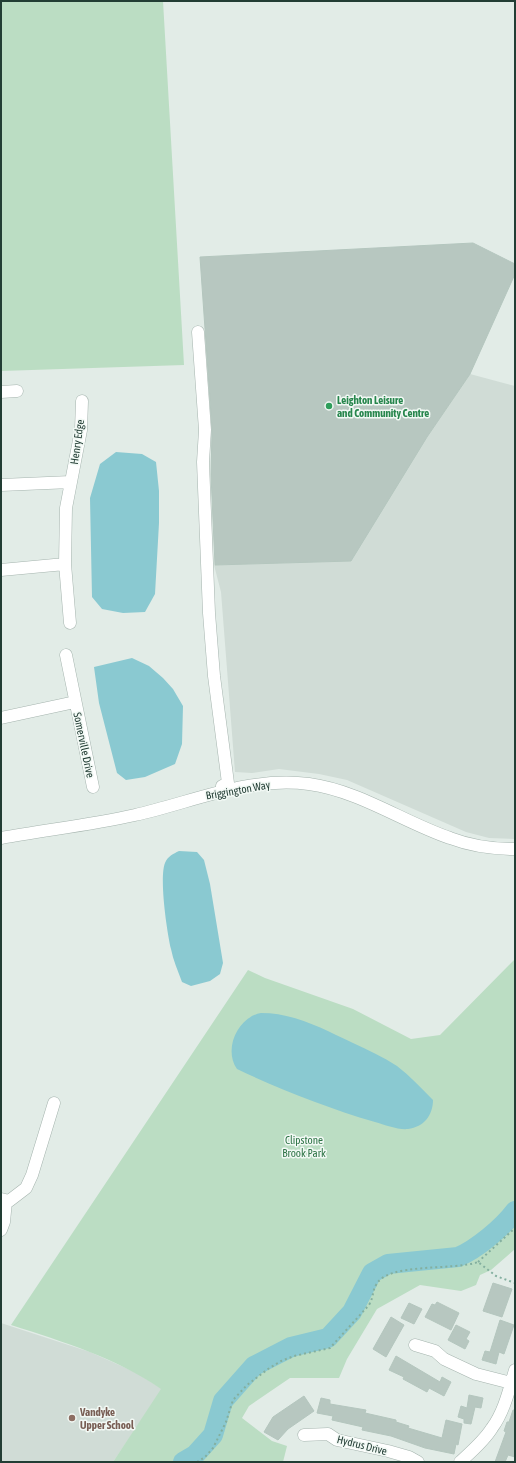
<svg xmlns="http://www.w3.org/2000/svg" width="516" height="1463" viewBox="0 0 516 1463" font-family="'Asap Condensed',sans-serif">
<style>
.built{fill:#d0dcd6}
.green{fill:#bbddc3}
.water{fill:#8ac9d1}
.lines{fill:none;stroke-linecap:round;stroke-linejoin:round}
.river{stroke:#8ac9d1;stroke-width:20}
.building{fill:#b7c7c0;stroke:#b4c6be}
.minor-casing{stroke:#a5b4ae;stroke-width:13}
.path{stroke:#83af9f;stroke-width:2;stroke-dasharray:2 3;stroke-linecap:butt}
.minor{stroke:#fff;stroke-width:12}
.leisure-dot{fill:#2e9e5b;stroke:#f2f9f5;stroke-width:1.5}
.education-dot{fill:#8d6e63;stroke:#f2f9f5;stroke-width:1.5}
.labels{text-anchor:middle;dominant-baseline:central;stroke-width:3;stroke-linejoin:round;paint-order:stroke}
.leisure-label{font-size:11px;font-weight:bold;fill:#27864d;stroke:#f2f9f5;text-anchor:start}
.street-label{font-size:11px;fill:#223d34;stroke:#f2f9f5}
.park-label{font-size:11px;fill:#2d7345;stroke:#f2f9f5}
.education-label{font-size:11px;font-weight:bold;fill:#785e54;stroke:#f2f9f5;text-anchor:start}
</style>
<rect width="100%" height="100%" fill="#e2ece7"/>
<path class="built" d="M470 374 515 386V839L489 838 466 832 347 780 319 774 279 769 252 773 235 772 221 592 214 565 260 563 427 437Z
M1 1323 90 1352 137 1373 162 1389 113 1462H1Z"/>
<path class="green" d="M1 1H163L184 365 1 371Z
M515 959V1249L491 1270 480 1275 476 1285 461 1291 420 1285 377 1309 347 1359 339 1378H290L249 1406 242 1418 272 1441 287 1446 283 1462H190L198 1458 217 1436 226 1404 256 1369 291 1350 328 1341 354 1314 374 1275 388 1266 459 1259 469 1255 511 1222 508 1220 480 1243 458 1257 388 1264 372 1273 352 1312 328 1338 291 1347 254 1366 223 1401 213 1435 195 1455 183 1462H113L161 1389C116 1358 64 1342 11 1325L248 970 265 978 353 1009 411 1039 440 1035Z"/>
<path class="water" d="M116 452 142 454 156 462 159 491V523L155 594 145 612 123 613 102 609 92 597 90 498 100 464Z
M132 658 149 666 163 678 173 689 183 706 182 744 175 764 145 777 126 780 117 773 99 703 94 667Z
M179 851 197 852 204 860 210 884 223 963 220 974 210 981 191 986 182 982C178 971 173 960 171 949 167 932 159 878 165 863 168 856 173 854 179 851Z
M261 1013C295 1013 323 1029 353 1043 368 1050 383 1057 397 1066 410 1076 421 1088 433 1100 433 1115 424 1127 408 1129 398 1130 385 1125 375 1122 328 1108 281 1090 237 1069 223 1049 238 1017 261 1013Z"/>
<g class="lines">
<path class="river" d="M183 1462 195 1455 213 1435 223 1401 254 1366 291 1347 328 1338 352 1312 372 1273 388 1264 458 1257C477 1249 503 1227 515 1211"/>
</g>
<path class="building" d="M473 243 515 264V274L470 374 427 437 351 561 215 565 211 475 212 429 200 257Z
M493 1283 512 1289 502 1317 483 1311Z
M437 1302 459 1313 451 1330 425 1317 432 1304 435 1305Z
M409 1303 422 1309 414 1324 401 1318Z
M391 1317 404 1325 386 1357 373 1349Z
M500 1320 514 1325 504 1354 499 1352 496 1364 482 1360 485 1351 490 1352Z
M456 1325 470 1332 466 1339 469 1341 465 1349 448 1340Z
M396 1356 440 1382 442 1377 451 1382 444 1396 429 1388 427 1392 403 1379 404 1377 389 1370Z
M469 1395 483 1398 481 1408 475 1407 471 1424 464 1423V1419L458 1417 461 1406 467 1408Z
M304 1396 314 1411 288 1429 278 1440 264 1432 273 1417Z
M321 1398 330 1400V1404L366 1410 365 1413 396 1420V1422L409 1426 408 1428 442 1438 446 1420 462 1424 458 1445 456 1444 454 1454 425 1448 391 1436 362 1430 363 1427 332 1420 333 1416 317 1413Z
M513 1410H515V1457L508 1455 505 1462H495L506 1432 504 1431 507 1422H509Z"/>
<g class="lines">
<g class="minor-casing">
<path id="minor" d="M198 332 205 430 203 462 209 613 214 676 228 783 222 786V792
M1 392 17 391
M71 482 81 430 82 401
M1 485 71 482 66 508 65 564 1 570
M65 564 70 623
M66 655 93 787
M1 718 75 702
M1 838C45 830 91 825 135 815 193 802 249 776 309 784 360 791 403 822 450 838 471 846 493 849 515 849
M1 1199 9 1201 26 1188 32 1175 54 1103
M1 1230 4 1222 6 1201
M415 1345 435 1351 444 1359 476 1374 511 1383
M304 1435 328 1434 337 1440 388 1451 409 1457 418 1462
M460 1462C471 1452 484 1441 492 1428 504 1412 509 1390 515 1370"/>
</g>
<path class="path" d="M478 1262 515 1228
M197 1462 205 1457 213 1448 226 1422 233 1400 247 1385 268 1369 281 1361 294 1356 330 1348 369 1305C374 1296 372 1292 376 1285 387 1262 453 1271 478 1262L496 1276 515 1283"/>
<use href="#minor" class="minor"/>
</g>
<circle class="leisure-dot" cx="329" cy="406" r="4"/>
<circle class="education-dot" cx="72" cy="1418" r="4"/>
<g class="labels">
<g class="leisure-label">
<text x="337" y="400">Leighton Leisure<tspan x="337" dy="13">and Community Centre</tspan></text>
</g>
<g class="street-label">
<text transform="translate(77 442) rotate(-82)">Henry Edge</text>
<text transform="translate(84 745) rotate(78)">Somerville Drive</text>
<text transform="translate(238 790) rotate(-10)">Briggington Way</text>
<text transform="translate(362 1445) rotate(14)">Hydrus Drive</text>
</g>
<g class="park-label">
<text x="304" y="1140">Clipstone<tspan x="304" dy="13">Brook Park</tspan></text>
</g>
<g class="education-label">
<text x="80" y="1412">Vandyke<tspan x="80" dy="13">Upper School</tspan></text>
</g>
</g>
<rect width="516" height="1463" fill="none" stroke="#223d34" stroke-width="4"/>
</svg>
